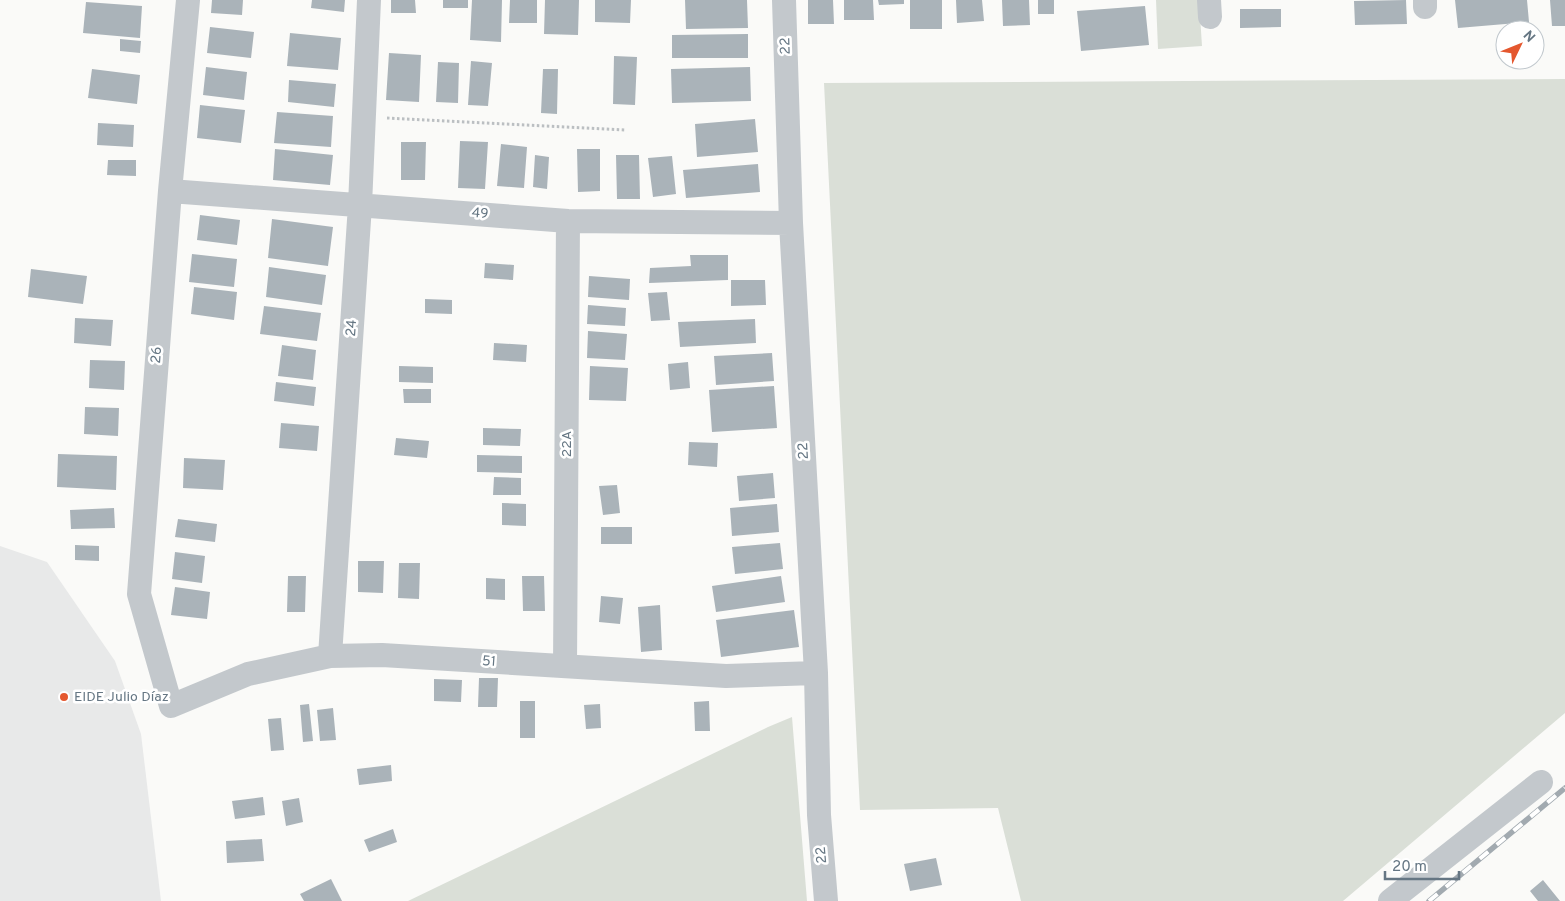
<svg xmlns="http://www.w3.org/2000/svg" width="1565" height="901" viewBox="0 0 1565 901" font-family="Overpass,sans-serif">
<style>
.built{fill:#e8e9e9}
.green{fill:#dadfd7}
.building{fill:#aab3b9}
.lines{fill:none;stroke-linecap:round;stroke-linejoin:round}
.path{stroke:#bbbfc2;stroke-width:3;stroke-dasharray:2.5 2.5;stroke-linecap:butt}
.street{stroke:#c3c8cc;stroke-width:24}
.rail-casing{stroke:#a2aab0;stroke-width:5.5}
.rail{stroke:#fff;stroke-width:4;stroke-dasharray:11;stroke-linecap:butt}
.poi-dot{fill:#e4572e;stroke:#fff;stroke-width:2}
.labels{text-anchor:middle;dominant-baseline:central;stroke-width:5;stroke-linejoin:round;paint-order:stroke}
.street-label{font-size:14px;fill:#657683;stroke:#fff}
.poi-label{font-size:14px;fill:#657683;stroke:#fff;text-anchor:start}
</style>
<rect width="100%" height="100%" fill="#fafaf8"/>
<path class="built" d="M0 546 47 562 115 661 141 734 161 901H0Z"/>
<path class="green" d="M1156 0H1199L1202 46 1158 49Z
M1565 79V713L1343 901H1021L998 808 860 810 824 83Z
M792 717 807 901H408L768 727Z"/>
<path class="building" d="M212 0H243L242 15 211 13Z
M312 0H345L344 12 311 8Z
M391 0H415L416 13H391Z
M443 0H468V8H443Z
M472 0H502L501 42 470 40Z
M510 0H537V23H509Z
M545 0H579L578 35 544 34Z
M595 0H631L630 23 595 22Z
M685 0H747L748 28 686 29Z
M808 0H833L834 24H808Z
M844 0H873L874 20H844Z
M878 0H904V4L879 5Z
M910 0H942V29H910Z
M956 0H982L984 21 957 23Z
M1002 0H1029L1030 25 1003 26Z
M1038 0H1054V14H1038Z
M1406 0 1407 24 1355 25 1354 1Z
M1455 0H1527L1529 22 1458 28Z
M1550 0H1565V26H1552Z
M86 2 142 6 140 38 83 33Z
M1145 6 1149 45 1081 51 1077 11Z
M1240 9H1281V27L1240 28Z
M210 27 254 32 251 58 207 53Z
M290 33 341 38 338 70 287 66Z
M748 34V58H672V35Z
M120 39 141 41 140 53 120 51Z
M389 53 421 55 419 102 386 100Z
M614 56 637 57 635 105 613 104Z
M471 61 492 63 488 106 468 105Z
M438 62 459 63 458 103 436 102Z
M206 67 247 72 244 100 203 95Z
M750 67 751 101 672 103 671 69Z
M92 69 140 75 137 104 88 98Z
M543 69H558L557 114 541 113Z
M289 80 336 84 334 107 288 102Z
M200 105 245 110 241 143 197 138Z
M277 112 333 116 331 147 274 143Z
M755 119 758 152 697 157 695 124Z
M98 123 134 125 133 147 97 145Z
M460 141 488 142 485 189 458 188Z
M401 142H426L425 180H401Z
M501 144 527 147 524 188 497 186Z
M275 149 333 155 330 185 273 180Z
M577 149H600V191L578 192Z
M535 155 549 157 547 189 533 187Z
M616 155H639L640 199H617Z
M672 156 676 194 653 197 648 158Z
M108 160H136V176L107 175Z
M758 164 760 192 686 198 683 170Z
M200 215 240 220 237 245 197 240Z
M272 219 333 227 328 266 268 258Z
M192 254 237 259 234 287 189 282Z
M690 255H728V280L649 283 650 268 691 266Z
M485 263 514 265 513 280 484 278Z
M269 267 326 275 322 305 266 297Z
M31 269 87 276 83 304 28 297Z
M589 276 630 279 629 300 588 297Z
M731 280H765L766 305 731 306Z
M194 287 237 292 234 320 191 314Z
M667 292 670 320 651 321 648 293Z
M425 299 452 300V314L425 313Z
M588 305 626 308 625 326 587 324Z
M264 306 321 313 317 341 260 334Z
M75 318 113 320 111 346 74 343Z
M755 319 756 343 680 347 678 322Z
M588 331 627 334 625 360 587 358Z
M494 343 527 345 526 362 493 360Z
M282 345 316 350 313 380 278 376Z
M772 353 774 381 716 385 714 356Z
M90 360 125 361 124 390 89 388Z
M688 362 690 388 670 390 668 364Z
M399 366 433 367V383L399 382Z
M590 366 628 368 626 401 589 400Z
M276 382 316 387 314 406 274 401Z
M774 386 777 428 712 432 709 390Z
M403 389H431V403H404Z
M85 407 119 408 118 436 84 434Z
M281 423 319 426 317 451 279 448Z
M483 428 521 429 520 446 483 445Z
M396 438 429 441 427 458 394 455Z
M689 442 718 443 717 467 688 465Z
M58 454 117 456 116 490 57 487Z
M477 455 522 456V473L477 472Z
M184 458 225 460 223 490 183 488Z
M773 473 775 498 739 501 737 476Z
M494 477 521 478V495H493Z
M617 485 620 513 603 515 599 486Z
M502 503 526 504V526L502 525Z
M777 504 779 532 732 536 730 508Z
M114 508 115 528 71 529 70 510Z
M178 519 217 524 215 542 175 537Z
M601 527H632V544H601Z
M780 543 783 569 735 574 732 547Z
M75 545 99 546V561L75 560Z
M175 552 205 556 202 583 172 579Z
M358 561H384L383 593 358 592Z
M399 563H420L419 599 398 598Z
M288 576H306L305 612H287Z
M522 576H544L545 611H523Z
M781 576 785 602 716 612 712 586Z
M486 578 505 579V600L486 599Z
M175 587 210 592 207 619 171 615Z
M601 596 623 598 620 624 599 622Z
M660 605 662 650 641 652 638 607Z
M794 610 799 647 721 657 716 620Z
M479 678H498L497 707H478Z
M434 679 462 680 461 702 434 701Z
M520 701H535V738H520Z
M709 701 710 731H695L694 702Z
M309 704 313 741 303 742 300 705Z
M600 704 601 728 586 729 584 705Z
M333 708 336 740 320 741 317 710Z
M281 718 284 750 271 751 268 719Z
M391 765 392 781 359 785 357 769Z
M263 797 265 815 235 819 232 801Z
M299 798 303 822 286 826 282 801Z
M393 829 397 842 369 852 364 840Z
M262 839 264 861 227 863 226 841Z
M936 858 942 885 910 891 904 864Z
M331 879 342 901H304L300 894Z
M1543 880 1560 901H1538L1530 891Z"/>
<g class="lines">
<path class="path" d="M387 118 625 130"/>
<path class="street" d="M188 0 170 191 139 594 171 706 248 674 330 656 382 655 726 676 816 673
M784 0 791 223 816 673 819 815 826 901
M1209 0 1210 17
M1425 0V7
M170 191 568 221 791 223
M330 656 360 205 369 0
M565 666 568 221
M1390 901 1541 782"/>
<g class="rail-casing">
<path id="rail" d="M1429 901 1565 788"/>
</g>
<use href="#rail" class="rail"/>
</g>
<circle class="poi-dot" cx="64" cy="697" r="5"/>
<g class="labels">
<g class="street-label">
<text transform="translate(786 46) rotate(-92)">22</text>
<text transform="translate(480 214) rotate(5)">49</text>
<text transform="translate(352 328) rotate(-86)">24</text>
<text transform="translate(157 355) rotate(-86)">26</text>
<text transform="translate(567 444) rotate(-90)">22A</text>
<text transform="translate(804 451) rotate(-93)">22</text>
<text transform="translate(489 662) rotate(4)">51</text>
<text transform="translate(822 855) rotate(-95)">22</text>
</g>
<g class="poi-label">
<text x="74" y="697">EIDE Julio Díaz</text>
</g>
</g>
<g transform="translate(1520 45) rotate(47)"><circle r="24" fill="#ffffff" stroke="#c1c8cd"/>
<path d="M0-4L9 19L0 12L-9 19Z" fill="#e4572e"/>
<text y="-8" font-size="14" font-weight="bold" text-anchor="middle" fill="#657683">N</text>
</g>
<path d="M1385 871v8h74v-8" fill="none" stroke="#657683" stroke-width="2.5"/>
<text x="1392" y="871" font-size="15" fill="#657683" stroke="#ffffff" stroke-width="4" paint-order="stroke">20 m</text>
</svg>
